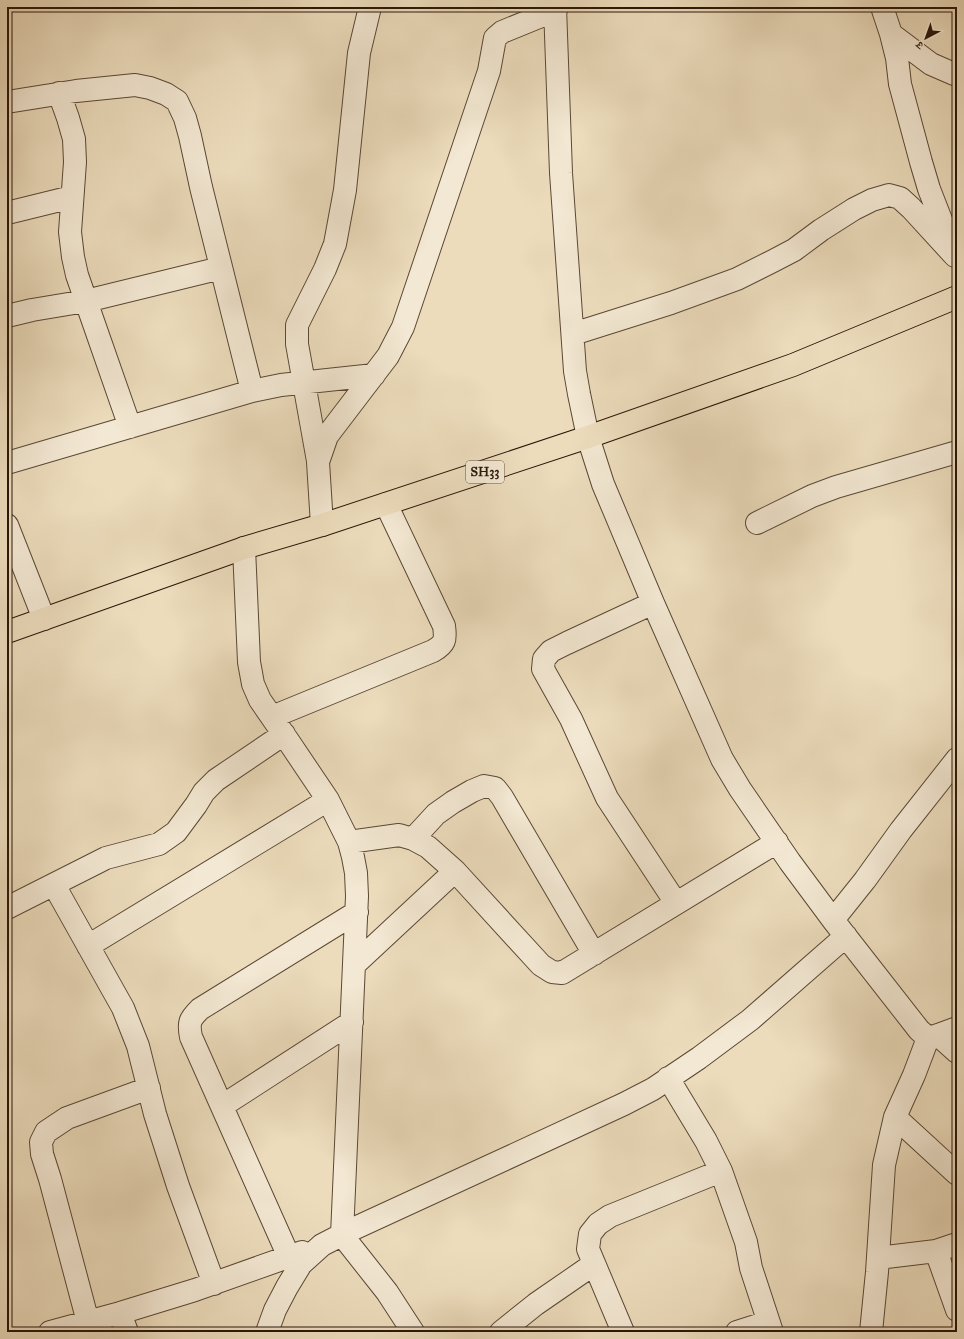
<svg xmlns="http://www.w3.org/2000/svg" width="964" height="1339" viewBox="0 0 964 1339" font-family="'IM FELL Great Primer','Noto Serif Devanagari',serif">
<style>
.lines{fill:none;stroke-linecap:round;stroke-linejoin:round}
.minor-casing{stroke:#5a4836;stroke-width:24}
.primary-casing{stroke:#2a160a;stroke-width:24}
.minor{stroke:#f3e8d3;stroke-width:22}
.primary{stroke:#ecdcbc;stroke-width:22}
.labels{text-anchor:middle;dominant-baseline:central;stroke-width:3;stroke-linejoin:round;paint-order:stroke}
.shield{fill:#f3e8d3;stroke:#665546;stroke-width:1}
.shield-label{font-size:13px;font-weight:bold;fill:#2a160a}
</style>
<rect width="100%" height="100%" fill="#ecdcbc"/>
<filter id="stains"><feTurbulence type="fractalNoise" baseFrequency=".005" numOctaves="4"/><feColorMatrix values="0 0 0 0 .2 0 0 0 0 .09 0 0 0 0 .02 0 0 0 .5 -.17"/></filter>
<radialGradient id="worn" r=".72"><stop offset=".6" stop-color="#630" stop-opacity="0"/><stop offset="1" stop-color="#630" stop-opacity=".3"/></radialGradient>
<g class="lines">
<g class="minor-casing">
<path id="minor" d="M555 7 561 173 575 371 579 394 588 437 603 484 653 603 722 759 740 789 790 862 833 920 919 1030 928 1038 938 1035 957 1028
M882 7 891 34 897 58 900 84 921 162 929 189 950 243
M891 34 931 64 954 74 957 73
M59 93 68 118 74 139 75 162 70 232 73 257 77 275 86 301 130 427
M7 102 76 91 135 85 150 88 166 94 177 101 185 118 190 136 201 187 252 391
M7 213 72 197
M7 316 32 310 86 301 221 268
M573 334 671 303 737 279 773 261 794 250 821 230 854 209 872 200 889 195 900 198 911 208 955 256
M318 461 297 344V325L325 269 335 244 345 190 359 53 370 7
M7 463 252 391 281 385 374 375
M757 523 812 496 836 487 957 452
M7 525 44 619
M322 525 318 462 327 436 388 356 403 327 489 71 495 38 502 32 556 10
M244 548 249 662 253 684 260 700 289 742 328 800 349 842 353 857 356 873 357 896 342 1235 387 1292 413 1332
M653 603 567 643 551 651 544 659 543 669 571 719 607 798 676 903
M272 717 433 651C445 644 446 640 444 626L386 504
M413 839 436 814 453 802 472 791 484 786 495 788 502 797 594 954
M349 842 399 835 413 839 428 847 455 871 541 965 552 972 562 973 777 842
M54 885 123 1008 138 1046 155 1114 178 1186 214 1284
M7 908 106 858 159 844 176 832 196 805 204 792 216 780 284 734
M833 920 865 880 901 830 957 759
M88 946 328 800
M354 965 455 871
M938 1035 957 1052
M668 1078 706 1141 721 1171 746 1242 751 1268 772 1332
M222 1106 352 1022
M895 1117 957 1174
M936 1251 957 1310
M289 1257 191 1037C188 1022 190 1019 200 1009L357 912
M878 1258 936 1251 957 1244
M120 1313 127 1332
M88 1322 50 1179 42 1154 41 1142 46 1132 67 1118 149 1088
M50 1332 120 1313 195 1290 302 1252
M267 1332 275 1310 287 1287 301 1264 322 1245 353 1229 503 1160 624 1104 653 1089 699 1058 750 1020 846 936
M501 1332 536 1304 594 1264
M623 1332 588 1249 590 1234 598 1224 610 1216 721 1171
M737 1332 768 1322
M871 1332 877 1272 884 1165 895 1117 914 1075 928 1038"/>
</g>
<g class="primary-casing">
<path id="primary" d="M7 632 244 548 322 525 588 437 793 365 957 297"/>
</g>
<use href="#minor" class="minor"/>
<use href="#primary" class="primary"/>
</g>
<g class="labels">
<rect class="shield" x="466" y="461" width="38" height="22" rx="3"/>
<g class="shield-label">
<text x="485" y="472">SH33</text>
</g>
</g>
<rect width="964" height="1339" fill="none" stroke="#ecdcbc" stroke-width="24"/>
<rect x="8" y="8" width="948" height="1323" fill="none" stroke="#2a160a" stroke-width="2"/>
<rect x="12" y="12" width="940" height="1315" fill="none" stroke="#2a160a"/>
<g transform="translate(926 38) rotate(221)" stroke="#f3e8d3" stroke-width="3" paint-order="stroke">
<path d="M0-3L7 15L0 10L-7 15Z" fill="#2a160a"/>
<text y="-6" font-size="11" font-weight="bold" text-anchor="middle" fill="#2a160a">उ</text>
</g>
<rect width="100%" height="100%" filter="url(#stains)"/>
<rect width="100%" height="100%" fill="url(#worn)"/>
</svg>
